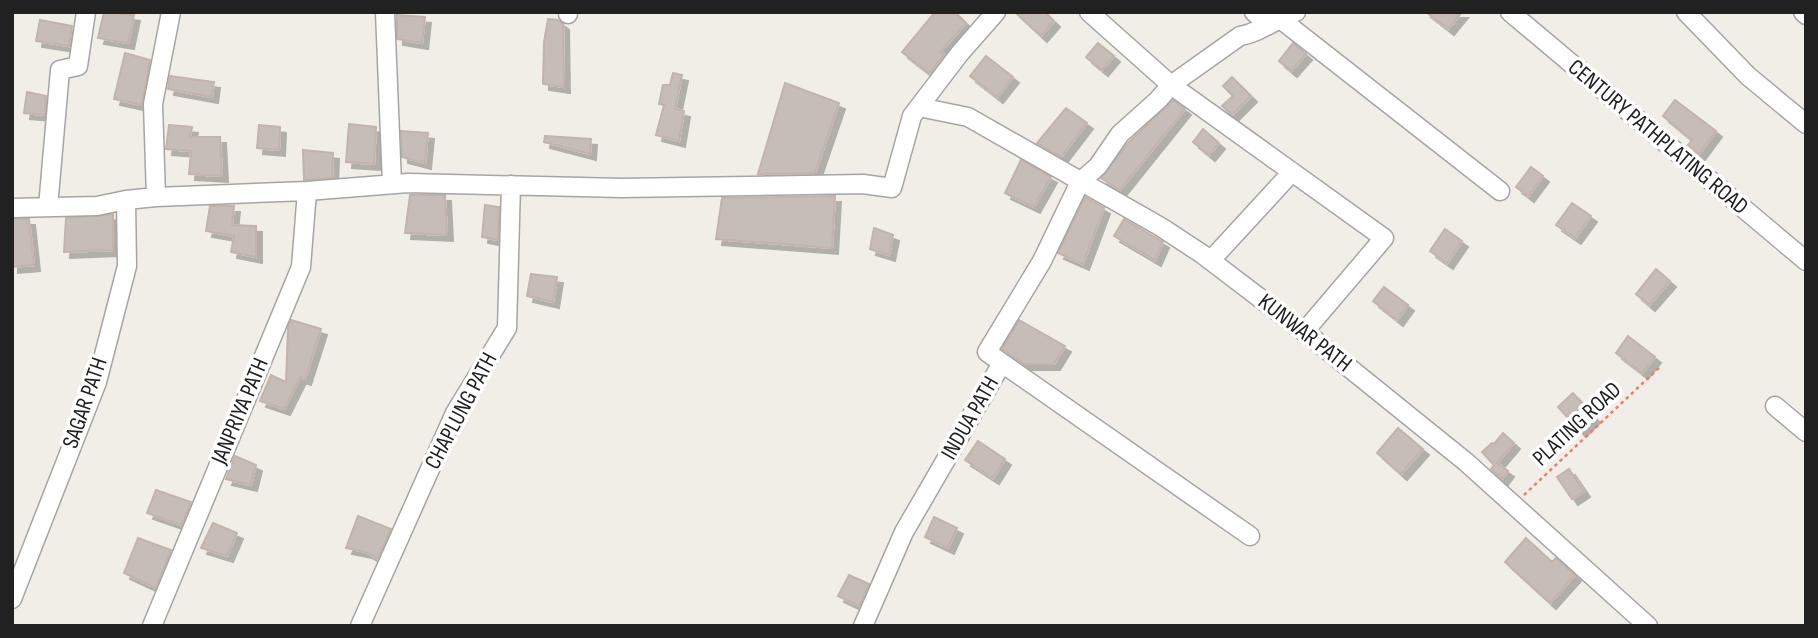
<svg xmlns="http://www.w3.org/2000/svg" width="1818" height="638" viewBox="0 0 1818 638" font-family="'Sofia Sans Condensed',sans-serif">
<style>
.building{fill:#c6bdb8;stroke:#c3b3ab;stroke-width:2;filter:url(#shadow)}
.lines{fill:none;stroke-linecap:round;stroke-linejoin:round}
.street-casing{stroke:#a5a5a5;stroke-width:21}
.path{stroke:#f77774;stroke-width:2.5;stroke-dasharray:3.5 3.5;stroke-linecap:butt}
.street{stroke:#fff;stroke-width:18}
.labels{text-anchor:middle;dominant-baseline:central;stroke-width:7;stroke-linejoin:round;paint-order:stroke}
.street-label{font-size:23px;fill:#212121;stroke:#fff}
</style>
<defs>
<filter id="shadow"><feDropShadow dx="6" dy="6" stdDeviation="0" flood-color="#0004"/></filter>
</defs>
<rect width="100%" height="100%" fill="#f1eee8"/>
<path class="building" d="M104 12 134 15 128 43 98 38Z
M935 12H955L966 23 940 52 944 55 929 73 902 52Z
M1015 12H1045L1054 21 1041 36Z
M1426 12H1462L1448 29Z
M397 15 425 17 422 43 397 39Z
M548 19 558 20 563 24 564 87 543 84 544 42Z
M40 20 72 26 69 46 36 41Z
M1098 43 1114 56 1102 70 1086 57Z
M1293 43 1306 54 1291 71 1279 61Z
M125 53 150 60 142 105 114 99Z
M986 56 1013 77 997 97 970 76Z
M673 73 682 75 675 109 684 111 679 141 656 135 664 105 659 104 663 85H670Z
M170 76 214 82 212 97 168 89Z
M1232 77 1251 96 1232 115 1222 106 1233 96 1223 86Z
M785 83 839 103 815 173 758 174Z
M27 92 46 96 45 115 24 113Z
M1173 100 1185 109 1120 190 1101 178 1129 142Z
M1675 100 1716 131 1699 154 1688 145 1692 140 1663 116Z
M1066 108 1087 123 1061 157 1037 143Z
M349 124 376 127 374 164 346 162Z
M169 125 192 127 190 137H220L222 176 189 174 191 151 166 149Z
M259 125 280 127 279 150 257 148Z
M1203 129 1219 143 1209 155 1193 142Z
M401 131 428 133 425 163 402 157Z
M545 136 591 139 590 154 544 142Z
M303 150 333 153 332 178 304 180Z
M1021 160 1051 177 1034 207 1005 193Z
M1531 167 1543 176 1528 196 1516 187Z
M410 195H445L447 235 405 233Z
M835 196 832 248 716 239 722 198Z
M1085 197 1104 208 1083 264 1058 253Z
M1572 203 1591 216 1575 238 1556 225Z
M485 205 499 207 498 240 482 237Z
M210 206H234L232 225 256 226V257L231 252 234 236 206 231Z
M113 214V250L64 252 66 218Z
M12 219H29L34 265 12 267Z
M1124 219 1163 242 1155 260 1114 236Z
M874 228 893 235 889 255 870 249Z
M1445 229 1462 241 1447 263 1430 251Z
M1656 269 1670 281 1649 305 1636 294Z
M531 274 557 277 553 302 527 296Z
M1384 287 1408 305 1397 320 1373 301Z
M291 320 321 329 305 379 300 377 284 409 260 401 271 375 286 382 288 328Z
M1019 320 1065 346 1054 364H1024L1002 349Z
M1628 336 1655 357 1642 373 1616 353Z
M1573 393 1594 417 1580 431 1558 407Z
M1398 428 1423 449 1401 474 1377 453Z
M1503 433 1514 443 1497 463 1508 471 1502 479 1491 469 1494 465 1482 452 1492 443 1494 444Z
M978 441 1005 459 993 478 965 460Z
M235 456 256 465 251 485 226 479Z
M1569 469 1584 491 1572 499 1557 477Z
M156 490 191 502 182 525 147 513Z
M358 516 391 529 378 559 366 552 346 548Z
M934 517 957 528 948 548 925 537Z
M213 523 237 533 227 556 201 548Z
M138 538 171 550 156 588 124 573Z
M1526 538 1552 562 1556 558 1575 575 1550 603 1505 562Z
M849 575 869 584 859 606 838 596Z"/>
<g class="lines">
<g class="street-casing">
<path id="street" d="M385 12 392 184
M1089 12 1171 85 1384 238 1304 332
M1254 12 1268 25
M1510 12 1806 261
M1686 12 1748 76 1806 124
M1803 12 1806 15
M568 14V12
M1279 18 1500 191
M919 107 968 117 1161 227 1202 254 1311 337 1466 462 1648 626
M156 197 153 104 171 12
M48 207 60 70 78 66 86 12
M12 208 97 206 126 200 156 197 307 191 408 183 622 188 863 184 892 188 912 116 960 53 996 12
M1211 260 1292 172
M1002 363 1250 536
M1775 406 1806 432
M12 599 97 382 127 266 126 200
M152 626 301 267 307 191
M360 626 455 413 507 328 511 185
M863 626 904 532 1002 363 987 352 1042 261 1080 182 1098 166 1120 134 1158 100 1171 85 1240 36C1260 33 1277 18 1296 12"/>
</g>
<path class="path" d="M1524 495 1661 366"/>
<use href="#street" class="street"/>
</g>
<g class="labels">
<g class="street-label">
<text transform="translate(1658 137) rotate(40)">CENTURY PATHPLATING ROAD</text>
<text transform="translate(1305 333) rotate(38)">KUNWAR PATH</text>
<text transform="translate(85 403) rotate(-71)">SAGAR PATH</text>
<text transform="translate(240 411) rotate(-67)">JANPRIYA PATH</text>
<text transform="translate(461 411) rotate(-62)">CHAPLUNG PATH</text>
<text transform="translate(970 418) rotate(-60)">INDUA PATH</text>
<text transform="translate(1577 424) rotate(-43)">PLATING ROAD</text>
</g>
</g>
<rect width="1818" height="638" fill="none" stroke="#212121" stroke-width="28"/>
</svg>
